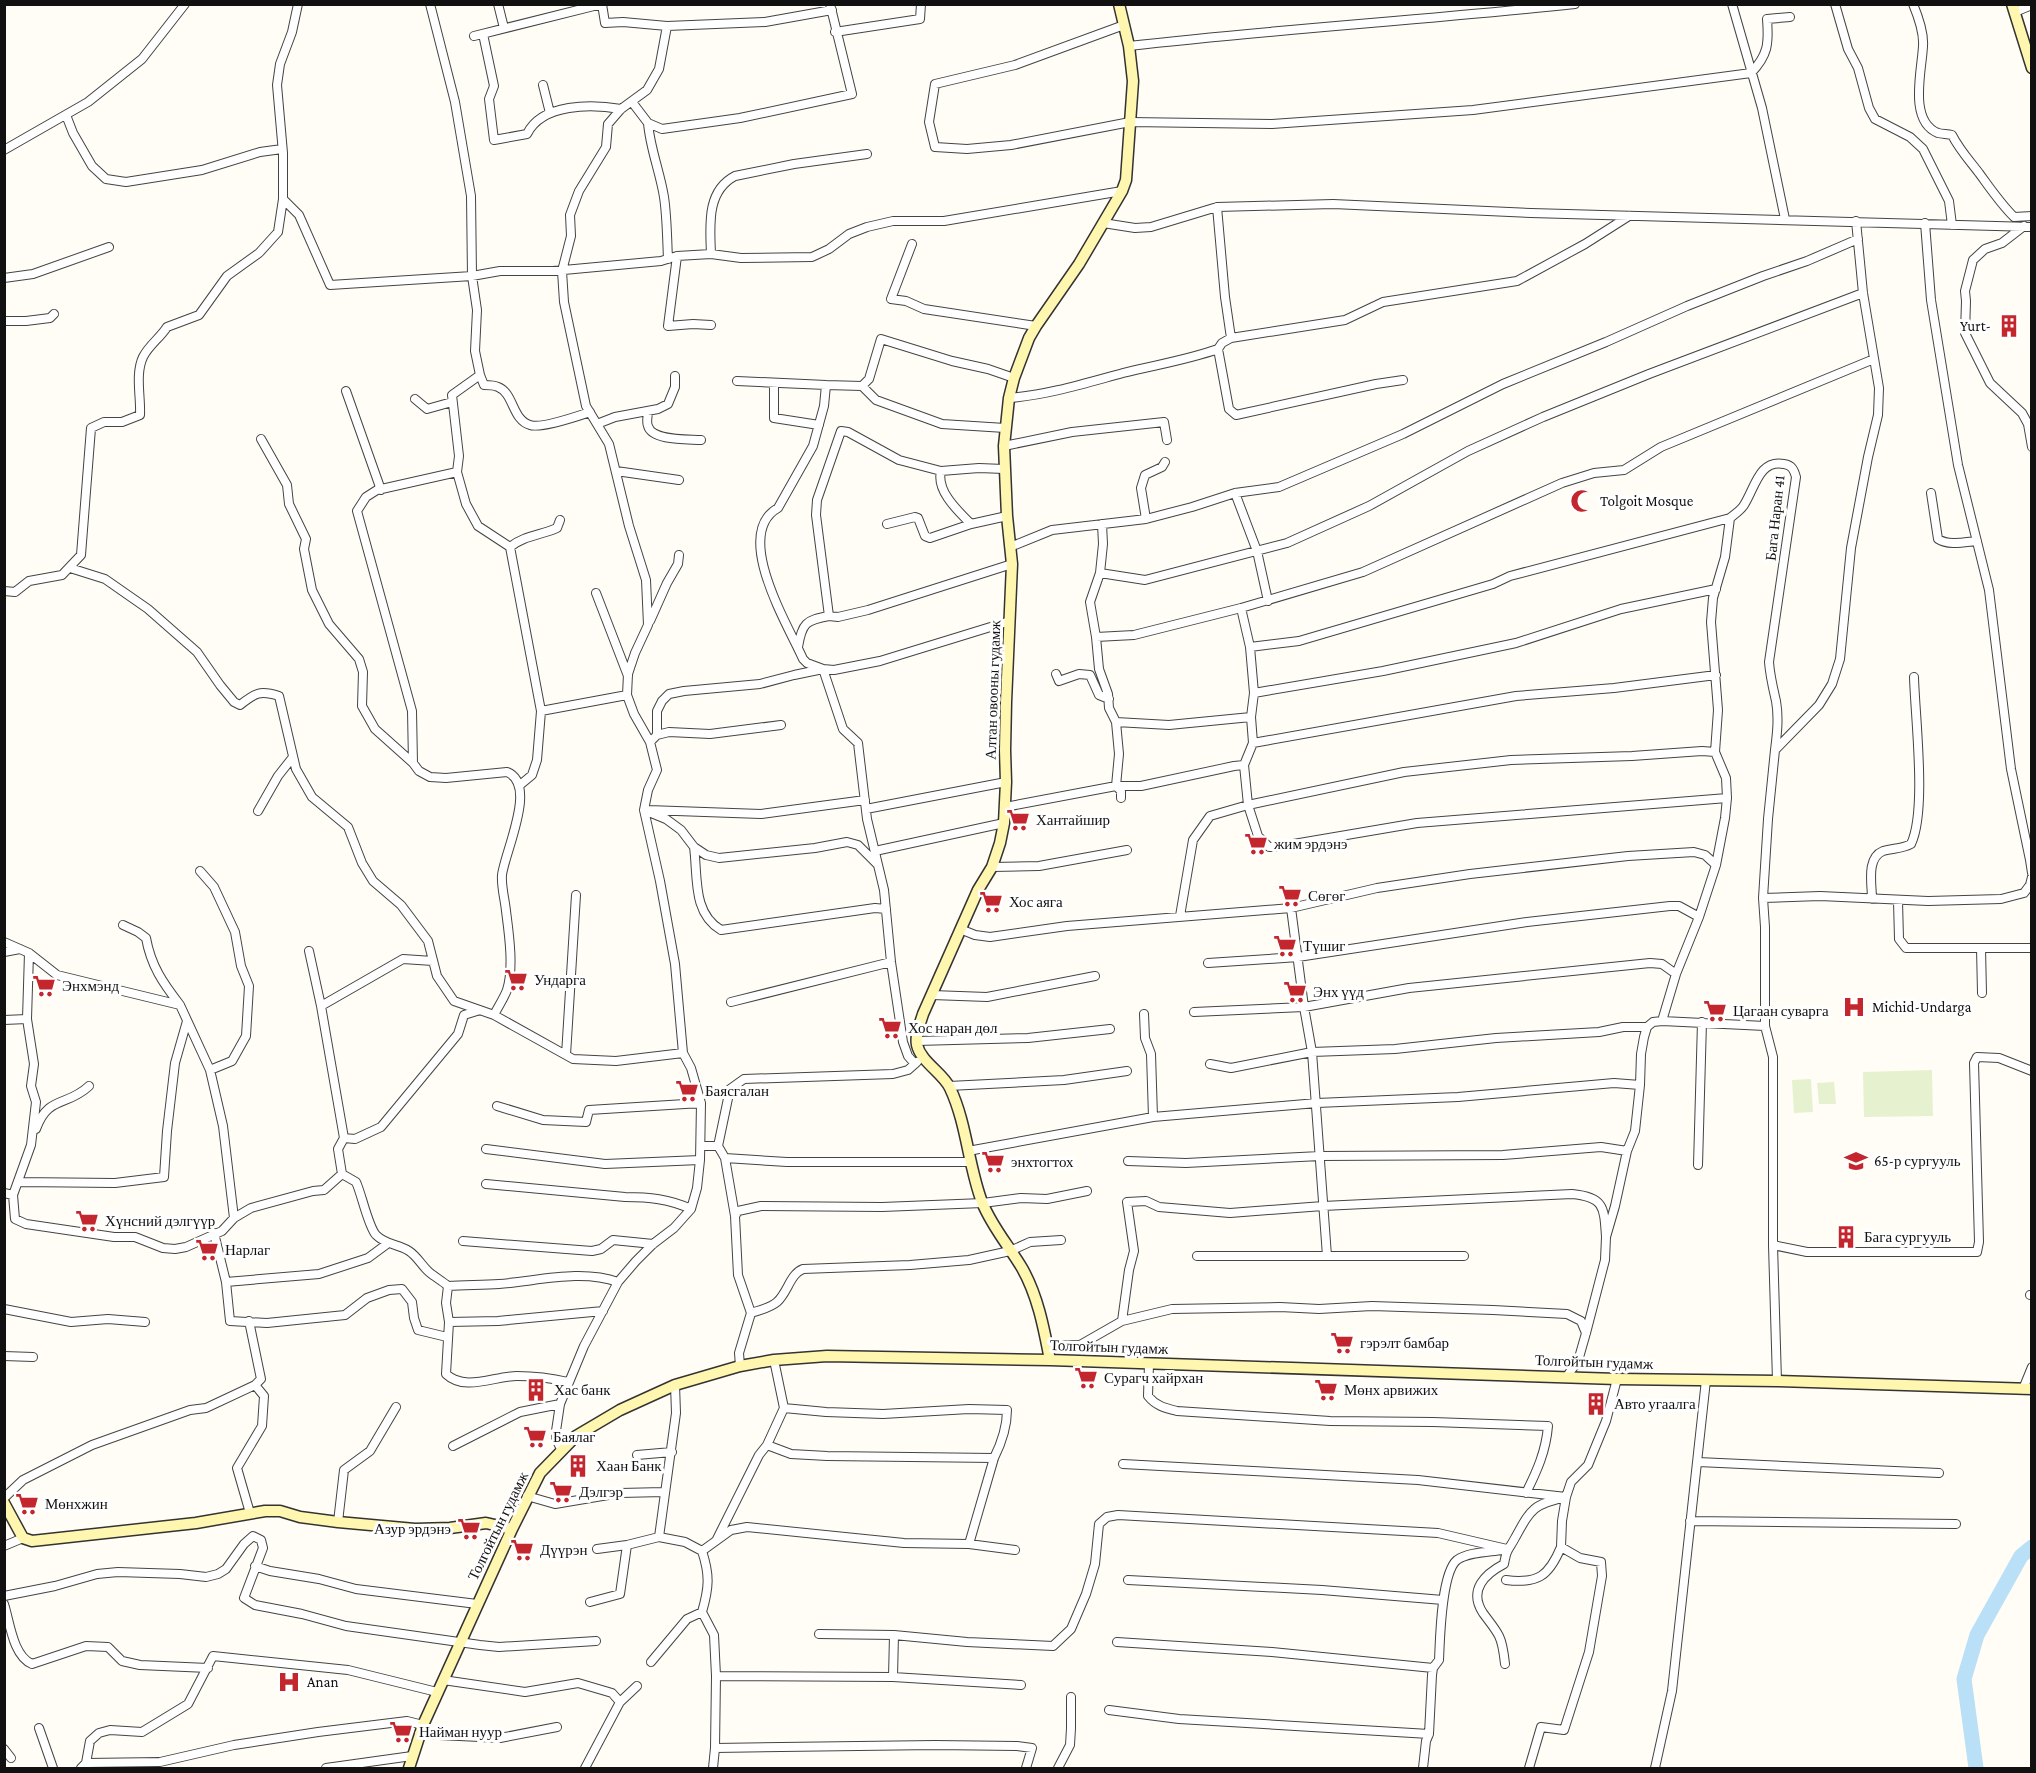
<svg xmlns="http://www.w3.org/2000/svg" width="2036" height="1773" viewBox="0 0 2036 1773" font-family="'Crimson Pro',serif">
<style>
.pitch{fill:#e6f2cf}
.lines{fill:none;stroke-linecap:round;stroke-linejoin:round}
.river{stroke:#b9e0f7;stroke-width:15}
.street-casing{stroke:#444;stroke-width:10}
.secondary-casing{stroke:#333;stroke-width:13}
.street{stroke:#fff;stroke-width:8}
.secondary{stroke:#fff6b0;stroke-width:10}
.labels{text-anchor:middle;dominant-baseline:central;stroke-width:6;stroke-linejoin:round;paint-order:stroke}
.poi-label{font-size:15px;fill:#111;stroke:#fff;text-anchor:start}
.street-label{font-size:15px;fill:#111;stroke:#fff}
</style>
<rect width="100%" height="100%" fill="#fffdf5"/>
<path class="pitch" d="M1932 1070 1933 1116 1864 1117 1863 1072Z
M1811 1079 1813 1112 1794 1113 1792 1080Z
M1834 1082 1836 1104H1819L1817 1083Z"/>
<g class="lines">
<path class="river" d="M1976 1768 1964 1679 1977 1635 2021 1556 2032 1547"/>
<g class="street-casing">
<path id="street" d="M298 4 292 32 280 64 277 85 283 153V199L299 215 330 285 472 276 500 271H553L661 261 677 256 711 254 741 258 812 257 829 249 849 234 867 227 893 221H944L1122 191
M430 4 455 102 471 196 472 276 477 310 475 351 480 375 452 395 459 456 457 472 377 490 366 497 357 511 412 711 413 763 419 771 430 777 446 778 507 772C538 784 505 851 502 875 501 886 505 900 506 911 509 934 514 968 507 990 504 998 498 1007 494 1015
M498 4 504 28 501 29
M1732 4 1762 108 1785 219
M1835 4 1848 49 1858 68 1869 108 1875 119 1910 137 1923 149 1949 201 1952 225
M1913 4C1918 16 1924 33 1923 46 1922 70 1908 121 1938 133 1942 134 1948 134 1952 135 1959 149 1969 160 1979 173 1990 188 2000 203 2014 217L2032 216
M2015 12 2032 5
M1124 25 1015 65 935 84 929 122 935 147 967 149 1011 145 1130 122 1272 124 1473 110 1751 73C1768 55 1769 44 1767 19L1790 17
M667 26 765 22 832 10
M835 32 920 19 921 4
M486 33 483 34 494 86 489 99 494 140 527 134C542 103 592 104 621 109
M474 36 602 4 605 23 623 22 667 26 659 69 647 90 621 109 608 124 606 147 579 191 570 215 571 236 562 271 564 302 586 406 609 444 629 526 646 580 648 625 635 653 628 674 627 695 634 714 650 742 657 770 648 790 644 810 660 881 675 964 683 1053 691 1068 701 1103 700 1160 697 1188 691 1209 674 1228 653 1244 636 1261 618 1282 584 1346 560 1404 556 1431V1439L561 1449
M1129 46C1277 29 1426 20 1575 4
M543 85 550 113
M632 102 648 123 662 129 740 118 852 94 830 4
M66 115 73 133 92 166 106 179 126 182 202 170 260 152 282 149
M648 123C650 148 660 172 664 197 667 217 667 238 668 259
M4 150 88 102 142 59 185 4
M1217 207 1225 297 1231 338
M1103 223 1135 228 1151 227 1217 207 1333 204 1531 213 2032 227
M1925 223 1931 300 1958 465 1989 590 2011 769 2030 860 2032 873
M2024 226 2002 243 1985 249 1973 260 1965 291 1966 301 1965 333 1990 383 2022 413 2028 424 2032 447
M912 244 891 299 906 301 924 309 1036 326
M711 254C710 226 706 191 735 176L794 164 867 154
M677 256 668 326 693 324 711 325
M4 278 33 274 109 247
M4 321H26L50 318 54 314
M1218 349 1229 409 1236 415 1376 384 1403 380
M480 375 484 385C488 385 494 385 498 387 514 393 512 420 530 425 541 429 578 416 590 412
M737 381 826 385
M774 383V418L819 425
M862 386 876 400 942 424 1005 428
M346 391 381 490
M1009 398C1048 395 1086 383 1123 373 1155 365 1187 360 1218 349L1222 343 1231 338 1345 320 1383 302 1517 281 1585 244 1629 216
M415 399 427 409 452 402
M648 411C648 416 646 422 648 426 652 441 688 439 701 440
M597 424 615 417 658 409 668 404 675 387V376
M261 439 287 485 289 504 306 539 304 549 312 590 329 624 359 659 363 672 362 706 375 729 413 763
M1004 446 1072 432 1164 422 1167 440
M616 471 679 480
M941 471C936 491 958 511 971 524
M457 472 466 504 478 526 510 547 541 711 537 760 532 775 520 785
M1235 493 1257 551 1268 601
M1931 493 1938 539C1949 546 1965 542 1977 541
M1146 519 1141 488 1145 475 1162 467 1165 462
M887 524 915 517 918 518 925 536 930 538 971 524 1007 516
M1102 524 1103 544 1100 573 1090 602 1096 637 1099 669 1108 694 1109 708 1116 722 1119 754 1116 786 1121 791V798
M510 547C523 536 541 535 557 528L560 520
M1010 547 1052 530 1146 519 1192 507 1235 493 1279 487 1403 434 1503 384 1606 342 1687 306 1763 276 1807 261 1858 239
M70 568 105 579 148 609 197 652 220 685 234 702 240 705C255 693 260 690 279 696L296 769 312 797 348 827 362 863 373 881 401 905 428 941 437 976 454 1001 494 1015 573 1059 616 1061 683 1053
M1100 573 1145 580 1287 543 1369 506 1468 451 1543 417 1649 374 1863 293
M4 591 15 592 29 581 62 575 81 555 91 428 104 422H122L140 415C141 397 135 374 143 357 149 345 160 338 167 327L199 315 227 276 259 253 278 232 283 199
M596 593 628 676
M1241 608 1250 647 1254 693 1251 717 1253 743 1244 765 1248 805 1258 836 1269 847H1276L1417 823 1727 798
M829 616 838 617 868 610 1012 564
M650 621 667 583 678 564 679 555
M1010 621 880 661 834 670 823 669 807 663 803 659C788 625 732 534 778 508L813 446 824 406 826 385 862 386 869 379 881 339 952 361 988 369 1014 378
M1096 637 1134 635 1241 608 1363 572 1562 483 1594 473 1624 470 1661 447 1874 359
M798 647C802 623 806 620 829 616L816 515 817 500 841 431 848 432 899 460 941 471 979 468 1004 469
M1250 647 1299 641 1493 584 1510 576 1730 518
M1056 674 1059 681 1079 674 1090 675 1099 695 1109 699
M1254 693 1383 671 1516 643 1621 609 1716 589
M541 711 627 695
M1116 722 1169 725 1251 717
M657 735 669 732 710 734 781 725
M650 742 657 735V711L662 701 669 694 684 691 760 684 794 675 823 669 843 729 858 743 867 819 884 890 891 962 903 1042 908 1056 915 1064
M1253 743 1516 696 1614 688 1716 675
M1005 807 1116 786H1141L1234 766 1244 765
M866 809 1006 782
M644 810 666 819 681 830 694 847 706 855 719 858 815 848 847 842 858 845 877 864
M648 810 761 814 865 800
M258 811 278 776 293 757
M694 847C698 876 692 913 721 930L875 908 886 909
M875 851 1004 823
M992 867 1039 866 1127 850
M200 871 214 887 235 932 241 966 249 986 246 1036 232 1061 210 1070
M1763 898 1820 896 1928 901 2001 899 2024 893 2030 885 2032 877
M1872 899C1872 884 1866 858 1883 851 1893 848 1902 849 1911 844 1927 811 1915 717 1914 677
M1898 901 1899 939 1906 948H2032
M1291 908 1304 1007 1312 1052 1327 1256
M1180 916 1193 840 1210 816 1248 805 1404 772 1511 760 1632 756 1702 751 1715 752
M123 925 138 932 146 938C151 966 163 983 180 1005
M960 929 975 935 990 937 1067 926 1291 908 1377 888 1470 874 1628 856 1694 852 1705 855 1716 865
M4 942 29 953 57 975 180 1005 210 1070 223 1126 234 1218
M1981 948 1982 993
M4 952 20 949
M1208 963 1298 957 1527 922 1670 906H1679L1699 917
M932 995 987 997 1095 976
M731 1002 891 962
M321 1006 403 959 433 961
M1194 1012 1304 1007 1409 988 1650 963 1662 964 1676 974
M1144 1014 1145 1038 1151 1054 1153 1117
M4 1020 27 1019
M1765 1026 1662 1021 1676 974 1699 917 1716 865 1725 818 1727 798 1726 778 1715 752 1718 710 1711 622 1713 598 1725 557 1730 518C1735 514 1741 510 1744 505 1755 488 1759 459 1784 464 1792 465 1794 470 1796 477L1769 662C1770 676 1773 688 1776 701 1779 718 1777 734 1775 750
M917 1041 1028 1038 1110 1029
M566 1055 576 895
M1210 1064 1231 1068 1312 1052 1395 1049 1496 1038 1599 1032 1623 1027H1647
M949 1086 1064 1080 1127 1071
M497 1106 543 1120 586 1122 589 1110 701 1103
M36 1129C48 1095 67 1107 89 1086
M344 1138 355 1139 381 1127 458 1034 464 1015 480 1010
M701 1146H718L730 1089 744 1079 893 1074 908 1070 917 1062
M718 1146 725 1158 787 1162H970
M486 1149 605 1164 700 1160
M968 1151 1153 1117 1317 1103 1458 1097 1614 1083 1640 1085
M725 1158 735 1216 738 1275 751 1313 739 1353 740 1366
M1128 1161 1186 1163 1320 1156 1503 1155 1601 1147 1627 1151
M1698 1165 1702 1022
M342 1174 356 1182C362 1195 368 1226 376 1235 386 1245 398 1244 409 1251 417 1256 422 1266 429 1272 435 1277 442 1281 448 1286L446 1303 449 1322 446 1374C465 1392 494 1376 517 1376 534 1376 551 1378 568 1382
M18 1182 115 1183 164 1177 167 1131 175 1063 187 1021
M486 1184 625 1197C649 1197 669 1199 691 1209
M4 1193 13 1195 15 1219 26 1224 114 1237H135L163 1248 175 1249 186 1247 222 1231 234 1218 251 1208 313 1191 324 1190 342 1174 338 1149 344 1138 321 1006 309 951
M13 1195 31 1145 36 1102 31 1086 34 1064 27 1019 29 953
M735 1216 738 1211 761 1206 882 1207 983 1203 1021 1198 1047 1199 1087 1191
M214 1233 226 1282 230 1321 267 1323 345 1315 367 1298 389 1290 402 1289 412 1302 414 1318 418 1330 447 1337
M463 1241 592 1251 601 1249 613 1240 653 1244
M1773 1245 1807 1252H1977L1979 1242 1974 1063 1977 1057 1999 1058 2032 1071
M1197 1256H1464
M226 1282 319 1274 368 1258 387 1244
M448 1286C465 1285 482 1285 499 1284 538 1281 581 1269 618 1282
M2030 1295H2032
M4 1309 71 1322 108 1319 145 1322
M751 1313C760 1310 770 1308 777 1302 788 1292 790 1274 803 1269L910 1265 969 1260 1010 1251 1030 1242 1061 1240
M1122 1321 1172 1309 1280 1307 1319 1309 1372 1306 1493 1310 1567 1314 1581 1321 1586 1333
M449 1322 498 1321 603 1311
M1047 1346 1080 1345 1122 1321 1129 1270 1134 1251 1127 1202 1146 1201 1159 1207 1230 1213 1323 1206 1572 1194C1605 1197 1604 1208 1606 1237
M4 1356 33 1357
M1149 1364 1148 1396C1156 1406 1165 1408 1177 1411L1330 1421 1433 1422 1548 1426C1546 1451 1537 1471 1526 1493
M1567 1376 1578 1361 1586 1333 1605 1260 1606 1237 1615 1206 1627 1151 1635 1131 1640 1085 1641 1054 1644 1037 1647 1027 1653 1022 1662 1021
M1777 1381 1773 1245V1057L1765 1026V927L1763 898 1768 819 1775 750 1819 705 1832 684 1840 659 1851 548 1868 457 1878 415 1879 388 1863 293 1856 221
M675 1385 676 1413 659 1537 685 1542 702 1551C710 1575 709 1588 702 1612L714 1635 716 1676 715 1748 713 1768
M2023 1389 2032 1367
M784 1408 826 1412 883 1414 969 1409 1007 1410C1007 1427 1001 1444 994 1458L969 1544
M767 1445 791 1454 827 1456 994 1458
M453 1446 520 1412 560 1404
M637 1455 672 1452
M1698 1462 1939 1473
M1123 1464 1418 1480 1566 1497 1562 1521 1561 1547 1580 1558 1601 1562 1602 1576 1589 1652 1564 1730 1541 1727 1529 1768
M527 1496 555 1504 620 1493 664 1492
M4 1498 23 1480 92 1445 190 1410 206 1408 255 1385 261 1379 249 1321
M250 1513 237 1468 262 1426 264 1396 255 1385
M1690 1521 1956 1524
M338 1522 344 1470 370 1451 396 1407
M717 1539 759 1455 767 1445 784 1408 774 1360
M4 1546 23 1538
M597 1549 627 1545
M702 1551 731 1530 747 1527 904 1543 969 1544 1015 1550
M255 1566 270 1571 319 1579 356 1589 477 1604
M1128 1580 1322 1590 1443 1600
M1506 1580C1538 1584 1549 1576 1561 1547
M4 1596 55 1586 97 1574 118 1572 180 1574 206 1577 218 1574 226 1569 244 1544 253 1536 261 1540 263 1548 244 1598 255 1605 302 1614 346 1626 480 1645 499 1647 596 1641
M590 1602 620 1594 627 1545 659 1537
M4 1604C10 1623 13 1656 32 1664L86 1646 108 1647 122 1661 140 1665 208 1668
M819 1634 894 1635 967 1642 1053 1646 1071 1629 1086 1594 1095 1564 1099 1524 1107 1517 1118 1515 1438 1533 1507 1549
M1117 1642 1272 1652 1433 1668
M651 1662 687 1619 702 1612
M1505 1664C1504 1655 1503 1644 1499 1636 1495 1628 1488 1620 1483 1613 1468 1590 1485 1574 1504 1564 1507 1548 1508 1551 1515 1538 1531 1509 1533 1504 1566 1497L1571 1482 1588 1465 1606 1421 1617 1379
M716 1676 893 1677 1021 1685
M893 1677 894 1635
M443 1680 525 1692 578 1683 612 1693 620 1702
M1109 1710 1179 1719 1429 1734
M39 1728 53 1768
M419 1734 500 1738 557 1727
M715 1748 935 1745 1017 1746 1032 1748 1026 1768
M4 1749 11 1758
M86 1763 160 1762 234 1745 318 1732 407 1721 423 1725
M81 1768 86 1763 90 1741 99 1733 110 1730 142 1732 188 1704 213 1656 348 1670 437 1692
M326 1768 412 1756
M585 1768 620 1702 637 1686
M1058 1768 1070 1745 1071 1728V1697
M1423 1768 1426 1741 1429 1734 1432 1675 1433 1668 1439 1660C1440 1640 1441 1573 1457 1560 1468 1552 1489 1552 1502 1550
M1655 1768 1672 1691 1706 1380"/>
</g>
<g class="secondary-casing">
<path id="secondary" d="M2012 4 2032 68
M1050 1360C1044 1329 1038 1296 1022 1268 1009 1246 992 1227 982 1202 968 1165 967 1124 950 1088 943 1073 921 1062 917 1045 915 1035 920 1024 923 1014L978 890 992 867 1000 843 1004 823 1006 782 1005 750 1006 702 1012 564 1007 516 1004 446 1009 398 1014 378 1029 338 1036 326 1079 264 1122 191 1126 180 1133 81 1129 46 1119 4
M4 1503 23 1538 32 1541 196 1523 265 1511H280L300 1517 338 1522 415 1529 450 1528 486 1523 512 1529
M409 1768 423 1725 512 1529 540 1473 576 1436 620 1410 675 1385 740 1366 774 1360 827 1356 1050 1360 1617 1379 1777 1381 2032 1389"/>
</g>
<use href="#street" class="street"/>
<use href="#secondary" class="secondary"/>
</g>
<defs>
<g id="building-bare" transform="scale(1.8)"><path d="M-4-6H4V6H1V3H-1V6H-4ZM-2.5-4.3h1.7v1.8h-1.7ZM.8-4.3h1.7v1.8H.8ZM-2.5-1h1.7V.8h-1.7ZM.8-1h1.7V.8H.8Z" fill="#c4262e" stroke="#fff" stroke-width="2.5" paint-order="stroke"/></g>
<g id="mosque-bare" transform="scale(1.8)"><path d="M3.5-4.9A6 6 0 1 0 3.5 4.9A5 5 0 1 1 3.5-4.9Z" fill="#c4262e" stroke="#fff" stroke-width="2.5" paint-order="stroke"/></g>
<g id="supermarket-bare" transform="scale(1.8)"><path d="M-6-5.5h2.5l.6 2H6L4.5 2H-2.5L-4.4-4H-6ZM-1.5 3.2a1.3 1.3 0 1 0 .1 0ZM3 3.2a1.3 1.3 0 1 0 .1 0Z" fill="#c4262e" stroke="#fff" stroke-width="2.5" paint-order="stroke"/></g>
<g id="hospital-bare" transform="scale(1.8)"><path d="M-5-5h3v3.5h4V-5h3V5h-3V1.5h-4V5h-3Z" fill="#c4262e" stroke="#fff" stroke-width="2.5" paint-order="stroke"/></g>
<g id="school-bare" transform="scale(1.8)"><path d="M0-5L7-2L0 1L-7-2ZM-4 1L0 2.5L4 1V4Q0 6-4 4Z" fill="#c4262e" stroke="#fff" stroke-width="2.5" paint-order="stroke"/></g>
</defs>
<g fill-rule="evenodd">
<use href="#building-bare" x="2009" y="326"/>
<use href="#mosque-bare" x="1582" y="501"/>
<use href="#supermarket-bare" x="1018" y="820"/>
<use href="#supermarket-bare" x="1256" y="844"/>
<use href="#supermarket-bare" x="1290" y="896"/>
<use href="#supermarket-bare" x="991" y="902"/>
<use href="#supermarket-bare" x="1285" y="946"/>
<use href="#supermarket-bare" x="516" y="980"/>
<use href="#supermarket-bare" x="44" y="986"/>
<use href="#supermarket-bare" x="1295" y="992"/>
<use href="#hospital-bare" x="1854" y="1007"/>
<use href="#supermarket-bare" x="1715" y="1011"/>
<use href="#supermarket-bare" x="890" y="1028"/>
<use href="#supermarket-bare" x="687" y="1091"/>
<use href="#school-bare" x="1856" y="1161"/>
<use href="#supermarket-bare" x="993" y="1162"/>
<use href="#supermarket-bare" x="87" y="1221"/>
<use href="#building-bare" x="1846" y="1237"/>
<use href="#supermarket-bare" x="207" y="1250"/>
<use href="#supermarket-bare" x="1342" y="1343"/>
<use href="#supermarket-bare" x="1086" y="1378"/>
<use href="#building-bare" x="536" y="1390"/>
<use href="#supermarket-bare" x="1326" y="1390"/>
<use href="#building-bare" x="1596" y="1404"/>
<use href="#supermarket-bare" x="535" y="1437"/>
<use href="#building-bare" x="578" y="1466"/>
<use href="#supermarket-bare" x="561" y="1492"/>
<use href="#supermarket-bare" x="27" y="1504"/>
<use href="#supermarket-bare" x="469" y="1529"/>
<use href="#supermarket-bare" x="522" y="1550"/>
<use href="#hospital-bare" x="289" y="1682"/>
<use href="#supermarket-bare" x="401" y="1732"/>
</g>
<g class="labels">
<g class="poi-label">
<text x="1991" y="326" text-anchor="end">Yurt-</text>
<text x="1600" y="501">Tolgoit Mosque</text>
<text x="1036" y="820">Хантайшир</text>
<text x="1274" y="844">жим эрдэнэ</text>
<text x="1308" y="896">Сөгөг</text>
<text x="1009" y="902">Хос аяга</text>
<text x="1303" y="946">Түшиг</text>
<text x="534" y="980">Ундарга</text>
<text x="62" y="986">Энхмэнд</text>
<text x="1313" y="992">Энх үүд</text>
<text x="1872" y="1007">Michid-Undarga</text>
<text x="1733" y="1011">Цагаан суварга</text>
<text x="908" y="1028">Хос наран дөл</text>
<text x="705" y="1091">Баясгалан</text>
<text x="1874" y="1161">65-р сургууль</text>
<text x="1011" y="1162">энхтогтох</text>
<text x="105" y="1221">Хүнсний дэлгүүр</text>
<text x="1864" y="1237">Бага сургууль</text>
<text x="225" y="1250">Нарлаг</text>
<text x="1360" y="1343">гэрэлт бамбар</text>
<text x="1104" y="1378">Сурагч хайрхан</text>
<text x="554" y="1390">Хас банк</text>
<text x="1344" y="1390">Мөнх арвижих</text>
<text x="1614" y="1404">Авто угаалга</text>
<text x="553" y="1437">Баялаг</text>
<text x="596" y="1466">Хаан Банк</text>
<text x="579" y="1492">Дэлгэр</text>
<text x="45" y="1504">Мөнхжин</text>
<text x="451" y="1529" text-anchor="end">Азур эрдэнэ</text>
<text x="540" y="1550">Дүүрэн</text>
<text x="307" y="1682">Anan</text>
<text x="419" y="1732">Найман нуур</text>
</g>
<g class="street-label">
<text transform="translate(1775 518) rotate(-84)">Бага Наран 41</text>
<text transform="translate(993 690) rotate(-88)">Алтан овооны гудамж</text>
<text transform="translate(1109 1347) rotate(2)">Толгойтын гудамж</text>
<text transform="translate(1594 1362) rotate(2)">Толгойтын гудамж</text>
<text transform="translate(498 1526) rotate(-64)">Толгойтын гудамж</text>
</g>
</g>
<rect width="2036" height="1773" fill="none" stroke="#111111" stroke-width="12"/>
</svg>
